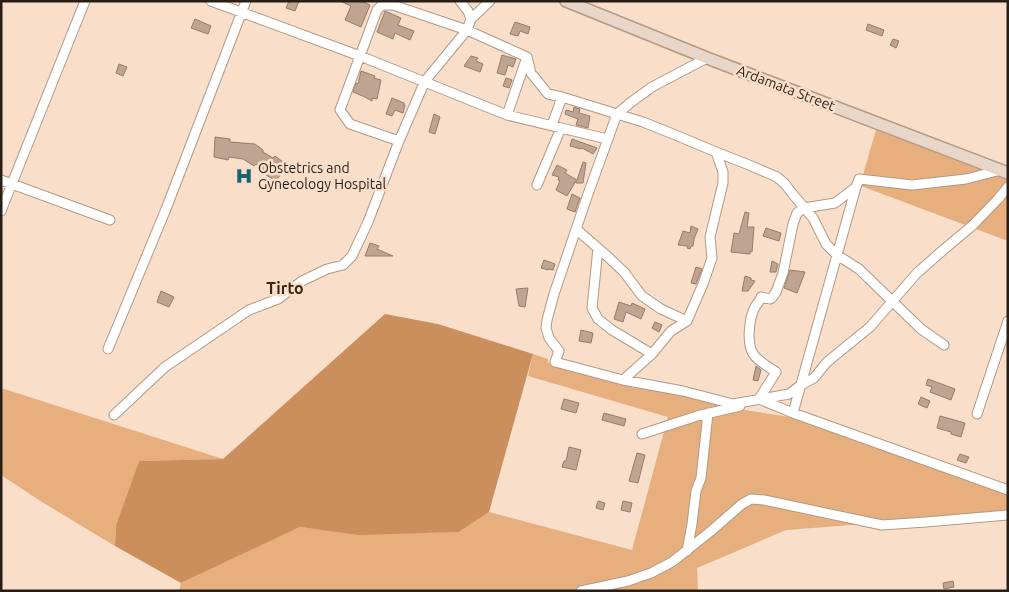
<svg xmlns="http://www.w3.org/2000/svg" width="1009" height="592" viewBox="0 0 1009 592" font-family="Ubuntu,sans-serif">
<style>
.green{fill:#e7ae7e}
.forest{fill:#cb8f5d}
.building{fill:#bfa591;stroke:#957d6a}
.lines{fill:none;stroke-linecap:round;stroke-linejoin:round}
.street-casing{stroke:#b29986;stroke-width:11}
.secondary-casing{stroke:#b29986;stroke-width:14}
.street{stroke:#fff;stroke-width:9}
.secondary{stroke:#e8d7c9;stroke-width:11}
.labels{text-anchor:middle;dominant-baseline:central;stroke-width:5;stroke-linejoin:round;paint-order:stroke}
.street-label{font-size:14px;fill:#271e16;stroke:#f9dec9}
.poi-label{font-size:14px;fill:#271e16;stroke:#f9dec9;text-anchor:start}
.quarter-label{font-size:16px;font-weight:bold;fill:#3b2716;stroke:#f9dec9}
</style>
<rect width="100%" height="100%" fill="#f9dec9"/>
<path class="green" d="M876 130 988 171 912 183 862 178Z
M997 173 1008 178V241L861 186 862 182 912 187Z
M533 354 548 359V363L624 382 684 394 738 409 790 417 1008 492V513L786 530 697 568 698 591H179L181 583 300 527 354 534 459 532 489 512 632 550 668 417 528 376Z
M1 388 223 459 139 461 116 525 115 546 42 502 1 475Z"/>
<path class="forest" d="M385 314 438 324 533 354 489 512 459 532 358 535 300 527 181 583 115 546 116 525 139 461 223 459Z"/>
<path class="building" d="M289 1H299L295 11 286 8Z
M340 1H361L370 5 361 27 345 20 351 6Z
M385 11 401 18 398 25 414 31 410 40 395 33 393 39 377 32Z
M195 19 211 26 208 34 191 28Z
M515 22 530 27 528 34 520 31 518 36 510 34Z
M868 24 884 30 882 36 866 30Z
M893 39 899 41 896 48 890 45Z
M502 55 516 59 513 67 508 65 505 75 497 73Z
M471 56 478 58 476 61 483 64 480 72 464 66Z
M119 64 127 67 123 76 116 73Z
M361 71 375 76 374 78 381 80 377 99 372 98V101L365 97 353 92 356 83 358 84Z
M506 78 512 80 509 88 503 86Z
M392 98 404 103V105H405L403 113 395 110 392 116 386 114Z
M574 107 580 109 579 113 590 116 588 128 576 125 578 119 565 114 566 110 573 112Z
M434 114 440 117 435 134 429 132Z
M215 137 230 139V142L255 144 263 150V152L273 158 275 156 287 165 276 181 263 173 265 171 256 164 254 166 243 159 229 157 228 160 214 157Z
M572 139 583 143 597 148 593 154 582 148 581 149 570 146Z
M583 162 586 163 583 183H576V181L567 196 556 190 560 181 558 180 559 177 552 175 557 165 567 170 565 173 577 180Z
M572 194 580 198 575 212 567 209Z
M745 212 749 213 747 227H754L752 252 750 251V254L731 252 734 233 739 234Z
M691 226 698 229 694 239 693 246H691L690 249 687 248 688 246 678 245 683 231 690 233Z
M766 228 781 233 779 241 763 236Z
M370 243 379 246 377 249 393 256H365Z
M544 260 555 264 553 270 548 269V270L541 268Z
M772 261 778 264 776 272H770Z
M696 267 702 269 696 284 691 283Z
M790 270 805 272 797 293 784 288Z
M745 276 751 278V280L755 281 748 291H742Z
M528 288 525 307 519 306 516 289Z
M161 291 174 297 169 307 157 302Z
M619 302 631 306 632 303 645 309 641 319 626 312 623 322 614 319Z
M655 322 662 325 659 332 652 328Z
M581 330 593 333 591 343 579 341Z
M756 366 761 370 758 381 753 380Z
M928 379 955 389 951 400 930 392 932 387 926 385Z
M921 397 930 401 927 408 918 404Z
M564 399 579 403 576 413 561 409Z
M604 413 626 419 624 426 602 420Z
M940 416 965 423 961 437 951 434V432L937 428Z
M569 447 581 450 576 470 562 467 564 461H566Z
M637 453 645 455 638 483 629 481Z
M960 454 969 457 966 463 957 460Z
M598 501 605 503 603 510 596 508Z
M623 501 632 503 630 512 621 510Z
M953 581 954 587 944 589 943 583Z"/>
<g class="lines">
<g class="street-casing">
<path id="street" d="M211 1 360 56 507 115 607 139
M471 19 490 1
M527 57 531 73 548 94 562 97
M707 58 652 87 630 103 617 114 588 194 554 294 547 320 546 328 549 338 559 351 555 362 623 380 683 391 733 404 789 394 801 385 814 378 827 362 870 327 917 273 942 251 973 225 998 199 1008 187
M552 125 562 97 643 122 673 134 716 152 749 165 777 177 785 184 791 192 813 218 826 244 837 255 859 269 921 329 944 345
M399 141 350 124 340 110 377 10 382 5H393L467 30 527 57 507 115
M1 180 110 220
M537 185 561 128
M1 211 85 1
M576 229 607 256 624 272 642 296 661 309 687 321
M598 248 592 308 598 319 612 330 652 354
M108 349 166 209 246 1
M623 380 652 354 671 331 687 321 703 284 712 258 710 237 723 183V172L716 152
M759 399 776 372C769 367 759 362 754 355 746 345 749 318 755 307 757 304 760 301 761 297L770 299 772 298 776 292 783 273 793 224 797 213 804 208 835 203 856 187 859 179 912 185 966 179 1001 170
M759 399 793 413 1008 490
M793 413 856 187
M977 414 1008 321
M114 415 165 367 249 310 278 299 302 281 327 269 343 265 352 256 368 222 399 141 425 81 467 30 471 19 468 11 460 1
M642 434 697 416 740 406
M687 551 692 524 696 491 701 478 708 413
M581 591 628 581 651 573 672 562 711 531 742 504 751 499 764 500 882 525 926 522 1008 515"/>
</g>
<g class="secondary-casing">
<path id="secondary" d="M566 1 707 58 1008 173"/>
</g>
<use href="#street" class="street"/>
<use href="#secondary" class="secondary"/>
</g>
<defs>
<g id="hospital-bare" transform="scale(1.35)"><path d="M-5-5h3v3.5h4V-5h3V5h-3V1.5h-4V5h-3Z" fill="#196470" stroke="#f9dec9" stroke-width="2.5" paint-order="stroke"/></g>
</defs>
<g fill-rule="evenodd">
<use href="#hospital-bare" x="244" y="176"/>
</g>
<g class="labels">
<g class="street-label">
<text transform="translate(786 88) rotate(21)">Ardamata Street</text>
</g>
<g class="poi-label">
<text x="258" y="168">Obstetrics and<tspan x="258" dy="16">Gynecology Hospital</tspan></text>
</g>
<g class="quarter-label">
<text x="285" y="288">Tirto</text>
</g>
</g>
<rect width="1009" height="592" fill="none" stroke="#271e16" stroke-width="5"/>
</svg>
